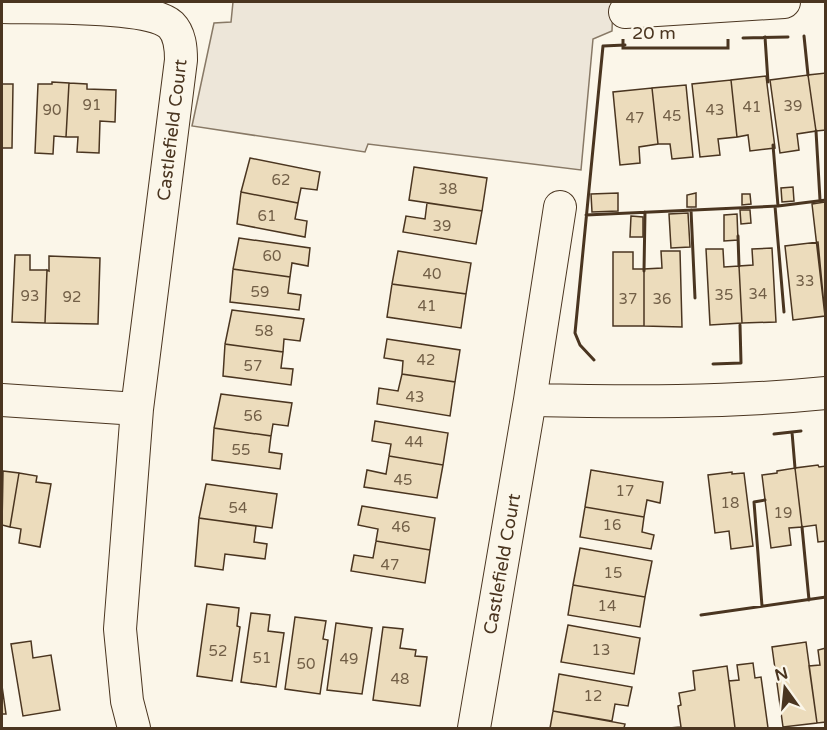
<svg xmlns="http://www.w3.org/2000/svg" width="827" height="730" viewBox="0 0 827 730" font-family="'Varela Round',sans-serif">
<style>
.green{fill:#ede6d9;stroke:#887966;stroke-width:1.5}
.building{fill:#ecdcbc;stroke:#4a3520;stroke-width:1.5}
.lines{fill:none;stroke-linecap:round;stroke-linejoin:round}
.minor-casing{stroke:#4a3520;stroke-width:34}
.minor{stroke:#fbf6e9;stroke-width:32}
.wall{stroke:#4a3520;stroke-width:3}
.labels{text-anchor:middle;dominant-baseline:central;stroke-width:4.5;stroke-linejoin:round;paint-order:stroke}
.number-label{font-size:15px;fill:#725f47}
.street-label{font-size:18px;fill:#4a3520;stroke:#fbf6e9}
</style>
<rect width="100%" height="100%" fill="#fbf6e9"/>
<path class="green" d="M233 2H613L612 31 593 39 581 170 368 144 365 152 192 126 214 23 231 22Z"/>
<path class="building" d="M826 73V130L816 131 808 75Z
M808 75 816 131 797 134 799 150 780 153 770 80Z
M766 76 775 148 750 151 748 135 737 137 731 80Z
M731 80 737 137 718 139 720 155 700 157 692 84Z
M52 82 69 83 66 137 54 136 53 154 35 153 38 84H52Z
M69 83 87 84V89L116 90 115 122 100 121 99 153 77 152 78 137H66Z
M2 84H13L12 148H2Z
M686 85 693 157 672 159 670 144H658L652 88Z
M652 88 658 144 639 147 640 163 620 165 613 92Z
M250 158 320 172 317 190 301 188 298 203 241 192Z
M414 167 487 178 482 211 409 200Z
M793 187 794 201 782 202 781 188Z
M241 192 298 203 295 219 307 221 305 237 237 224Z
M618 193V211L592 212 591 194Z
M696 193V207H687V195Z
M742 194H750L751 204 742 205Z
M825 202 826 205 825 316 812 204Z
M427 203 482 211 476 244 403 232 406 216 425 219Z
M740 210H750L751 223 741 224Z
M688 213 690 247 671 248 669 214Z
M737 214 738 240 724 241V215Z
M631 216 643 217V237H630Z
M239 238 310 248 308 266 292 263 290 277 233 269Z
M818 242 825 316 793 320 785 246Z
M772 248 776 322 742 323 739 266 753 265 752 249Z
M706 249H723L724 267 739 266 742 323 710 325Z
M398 251 471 263 466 294 392 284Z
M661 251H680L682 327 644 326V269L662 268Z
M613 252H633V269H644V326H613Z
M15 255H30V270H47L45 323 12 322Z
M49 256 100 258 98 324 45 323 47 270 49 271Z
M233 269 290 277 288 293 301 295 299 310 230 302Z
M392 284 466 294 461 328 387 317Z
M232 310 304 319 300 341 284 339 283 352 225 344Z
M387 339 460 350 455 382 402 374 403 361 384 358Z
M225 344 283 352 281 368 293 369 291 385 223 376Z
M402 374 455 382 450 416 377 404 379 388 398 391Z
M221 394 292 403 288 426 273 424 271 436 214 428Z
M375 421 448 433 443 465 389 456 391 444 372 441Z
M214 428 271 436 269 452 282 454 280 469 212 460Z
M389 456 443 465 437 498 364 487 367 470 386 474Z
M818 465 819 467 826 466V541L818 542 816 525 802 527 795 468Z
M795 468 802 527 789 528 791 545 771 548 762 475 777 473V471Z
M591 470 663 482 660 503 647 500 644 517 585 507Z
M3 471 19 473 10 527 2 525Z
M732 472V474L744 473 753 546 731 549 729 531 715 533 708 475Z
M19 473 37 476 36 482 51 484 40 547 19 543 21 529 10 527Z
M206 484 277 494 272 528 199 518Z
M362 506 435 518 430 550 376 541 378 529 358 525Z
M585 507 644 517 642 532 654 535 651 549 580 537Z
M199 518 256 526 254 542 267 544 265 559 225 554 223 570 195 566Z
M376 541 430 550 425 583 351 571 354 555 373 558Z
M580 548 652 561 645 597 573 585Z
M573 585 645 597 640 627 568 615Z
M207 604 239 608 237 626 240 627 232 681 197 676Z
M251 613 270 615 268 631 284 633 276 687 241 682Z
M295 617 326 621 323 639 328 640 320 694 285 689Z
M336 623 372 628 362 694 327 690Z
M568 625 640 638 634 674 561 662Z
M383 627 403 629 400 648 416 650 415 656 427 657 420 706 373 700Z
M31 641 33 658 51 655 60 710 23 716 11 644Z
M806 642 817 723 783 727 772 647Z
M826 648V722L817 723 809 666 820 665 818 650Z
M753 663 755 678 761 677 768 728H735L729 681 739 680 737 665Z
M727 666 735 728H669L681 727 678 706 681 705 679 693 695 690 693 671Z
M559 674 632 687 628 706 615 704 612 721 553 711Z
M2 686 6 714H2Z
M553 711 625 724 624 728H550Z"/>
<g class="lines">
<g class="minor-casing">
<path id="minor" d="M2 7C36 8 148 4 171 25 180 34 181 48 181 60L137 409 120 629 127 701 134 728
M625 12 784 2
M2 400 137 409
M530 400C628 402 727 403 826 393
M474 728 530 400 560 207"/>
</g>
<use href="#minor" class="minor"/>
<path class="wall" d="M804 36 808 75
M765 37 768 82
M743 38 788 37
M816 131 820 200
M773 145 778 206
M775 206 784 312
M691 210 695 298
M586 215 778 206 826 200
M738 236 739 266
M644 271 645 212
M594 360 580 345 575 333 603 46 625 45
M713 364 741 363 740 325
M792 432 795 468
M774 434 801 431
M802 527 809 600
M762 606 754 502 765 500
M701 615 826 597"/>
</g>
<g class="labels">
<g class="number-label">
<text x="92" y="105">91</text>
<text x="793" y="106">39</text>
<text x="752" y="107">41</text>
<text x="52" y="110">90</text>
<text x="715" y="110">43</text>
<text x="672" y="116">45</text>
<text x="635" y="118">47</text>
<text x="281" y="180">62</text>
<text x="448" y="189">38</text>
<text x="267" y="216">61</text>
<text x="442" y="226">39</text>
<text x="272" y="256">60</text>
<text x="432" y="274">40</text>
<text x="805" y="281">33</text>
<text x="260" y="292">59</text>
<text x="758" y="294">34</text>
<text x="724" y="295">35</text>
<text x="30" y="296">93</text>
<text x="72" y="297">92</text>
<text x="628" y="299">37</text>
<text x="662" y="299">36</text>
<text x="427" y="306">41</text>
<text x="264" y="331">58</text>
<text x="426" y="360">42</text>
<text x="253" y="366">57</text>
<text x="415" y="397">43</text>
<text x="253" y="416">56</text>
<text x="414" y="442">44</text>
<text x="241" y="450">55</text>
<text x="403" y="480">45</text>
<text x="625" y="491">17</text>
<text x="730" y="503">18</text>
<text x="238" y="508">54</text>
<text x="783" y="513">19</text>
<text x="612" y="525">16</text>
<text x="401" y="527">46</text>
<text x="390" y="565">47</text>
<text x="613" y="573">15</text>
<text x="607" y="606">14</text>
<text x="601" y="650">13</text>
<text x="218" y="651">52</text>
<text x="262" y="658">51</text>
<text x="349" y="659">49</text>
<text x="306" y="664">50</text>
<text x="400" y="679">48</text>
<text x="593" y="696">12</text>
</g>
<g class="street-label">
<text transform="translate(172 130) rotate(-83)">Castlefield Court</text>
<text transform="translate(502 564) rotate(-80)">Castlefield Court</text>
</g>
</g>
<rect width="827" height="730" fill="none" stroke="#4a3520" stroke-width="6"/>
<g transform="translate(785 688) rotate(345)" stroke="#fbf6e9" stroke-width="4.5" paint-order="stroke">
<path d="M0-4.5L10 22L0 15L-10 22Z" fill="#4a3520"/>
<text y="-9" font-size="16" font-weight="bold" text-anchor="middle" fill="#4a3520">N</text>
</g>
<path d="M623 39v9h105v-9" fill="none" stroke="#4a3520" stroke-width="3"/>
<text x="632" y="39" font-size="18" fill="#4a3520" stroke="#fbf6e9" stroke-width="4.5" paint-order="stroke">20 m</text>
</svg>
